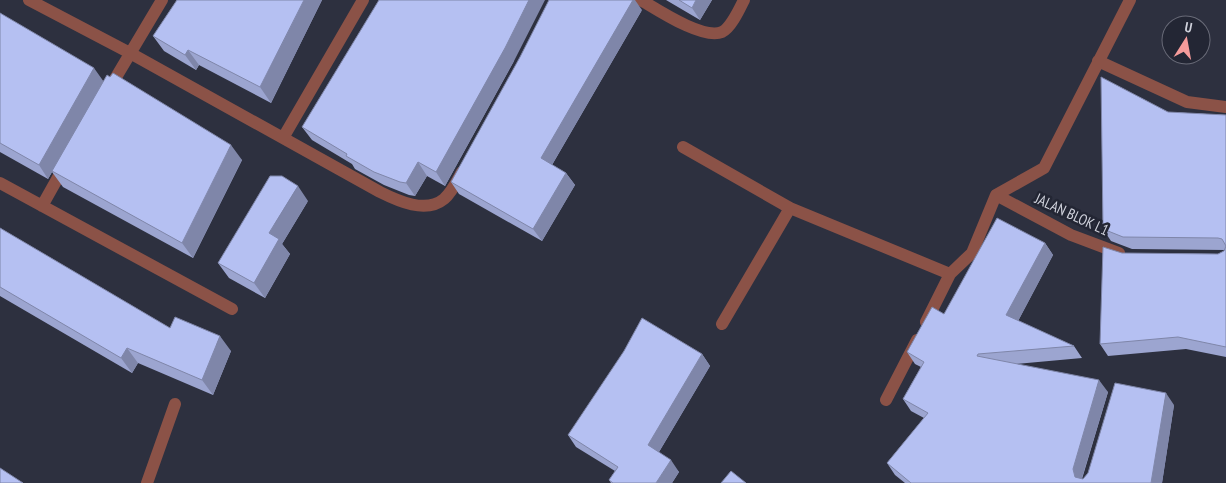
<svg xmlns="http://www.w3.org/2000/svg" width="1226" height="483" viewBox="0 0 1226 483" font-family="'PT Sans Narrow',sans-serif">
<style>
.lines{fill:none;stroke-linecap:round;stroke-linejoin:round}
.minor{stroke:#8b5247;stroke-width:12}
.wall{fill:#9ca5d0}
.shaded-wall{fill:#7f86a9}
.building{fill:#b5c0f2;stroke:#7f86a9}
.labels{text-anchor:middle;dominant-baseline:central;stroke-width:5;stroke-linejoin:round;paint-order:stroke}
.street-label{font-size:15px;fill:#cfd1db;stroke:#232634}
</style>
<rect width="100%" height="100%" fill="#2d303f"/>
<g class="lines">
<path class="minor" d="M29 0 130 53 380 192C398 201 426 214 444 199 452 192 457 181 462 172
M641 0C658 10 703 40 722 32 731 28 740 8 744 0
M1098 61 1187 102 1226 107
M109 89 162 0
M283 138 363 0
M683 147 790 208 950 274 972 253 996 195 1044 168 1130 0
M0 183 232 309
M996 195 1071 235 1119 253
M42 206 65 165
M926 322 950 274
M722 324 790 208
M886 400 917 340
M147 483 175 404"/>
</g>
<path class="wall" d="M177 0H322L271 103 199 65 196 70 164 51 153 36Z
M666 0H712L700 20Z
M642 10 552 165 566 173 575 185 542 241 459 194 451 182Z
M0 13 103 82 242 160 193 258 63 187 52 172 48 179 0 152Z
M514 61 445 186 427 176 415 196 409 195 384 185 355 169 352 164 312 140 302 127Z
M1168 112 1226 115V357L1186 349 1108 356 1100 344 1122 253 1218 254 1224 251 1225 250 1132 249 1111 241 1103 229Z
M308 201 282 244 290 254 265 298 229 278 218 263Z
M0 228 170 328 231 351 213 395 138 363 132 373 0 296Z
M1045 243 1053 255 1018 321 1074 346 1082 358 1015 364 1108 392 1082 479H1083L1174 405 1162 483H905L895 475 887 463 924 418 911 411 903 399 921 367 915 364 907 352Z
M702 354 710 366 659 452 679 472 672 483H611L609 480 615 471 576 447 568 435Z"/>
<path class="shaded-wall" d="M304 0H322L271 103 260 87Z
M529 0H545L514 61 445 186 436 172Z
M631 0H635L642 10 549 170 541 158Z
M696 0H712L700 20 692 8Z
M188 50 199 65 196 70 185 55Z
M94 68 104 82 48 179 39 165Z
M231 145 242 160 193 258 182 243Z
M418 162 427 176 415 196 406 183Z
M566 173 575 185 542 241 533 229Z
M298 186 308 201 282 244 290 254 265 298 254 283 269 233Z
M1045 243 1053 255 1015 327 1006 315Z
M220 336 231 351 213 395 202 380Z
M127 348 138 363 132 373 121 358Z
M702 354 710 366 656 457 648 445Z
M1099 380 1108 392 1081 481 1075 477 1073 469Z
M1166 393 1174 405 1162 483H1151Z
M671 460 679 472 672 483H656Z"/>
<path class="building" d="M177 0H304L260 87 188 50 185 55 153 36Z
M379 0H529L505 48 436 172 418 162 406 183 400 182 374 172 346 156 347 154 302 127Z
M549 0H633L541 158 566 173 533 229 451 182 520 57Z
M679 0H696L692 8Z
M0 13 94 68 39 165 0 143Z
M113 73 231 145 182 243 52 171 107 75 110 77Z
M1101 77 1168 112 1226 115V347L1178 337 1100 344 1103 247 1122 253 1218 254 1224 251 1226 246 1222 239 1218 238 1123 237 1103 229Z
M270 176H282L298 186 269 233 279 239 254 283 218 263Z
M997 218 1045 243 1006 315 1074 346 978 354 977 356 1099 380 1073 469 1075 477 1083 479 1088 473 1115 383 1166 393 1151 483H911L887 463 928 413 903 399 924 362 907 352 932 307 944 314Z
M0 228 170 328 175 317 220 336 202 380 127 348 121 358 0 287Z
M642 318 702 354 648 445 671 460 656 483H613L609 480 618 467 568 435 624 351Z
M0 468 23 483H0Z
M731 471 746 483H721Z"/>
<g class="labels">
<g class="street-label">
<text transform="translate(1072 214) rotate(25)">JALAN BLOK L1</text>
</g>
</g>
<g transform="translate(1186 40) rotate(11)"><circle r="24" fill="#232634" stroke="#686a77"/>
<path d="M0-4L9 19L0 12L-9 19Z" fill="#f59b9b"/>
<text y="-8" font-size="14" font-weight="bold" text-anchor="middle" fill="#cfd1db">U</text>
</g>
</svg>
